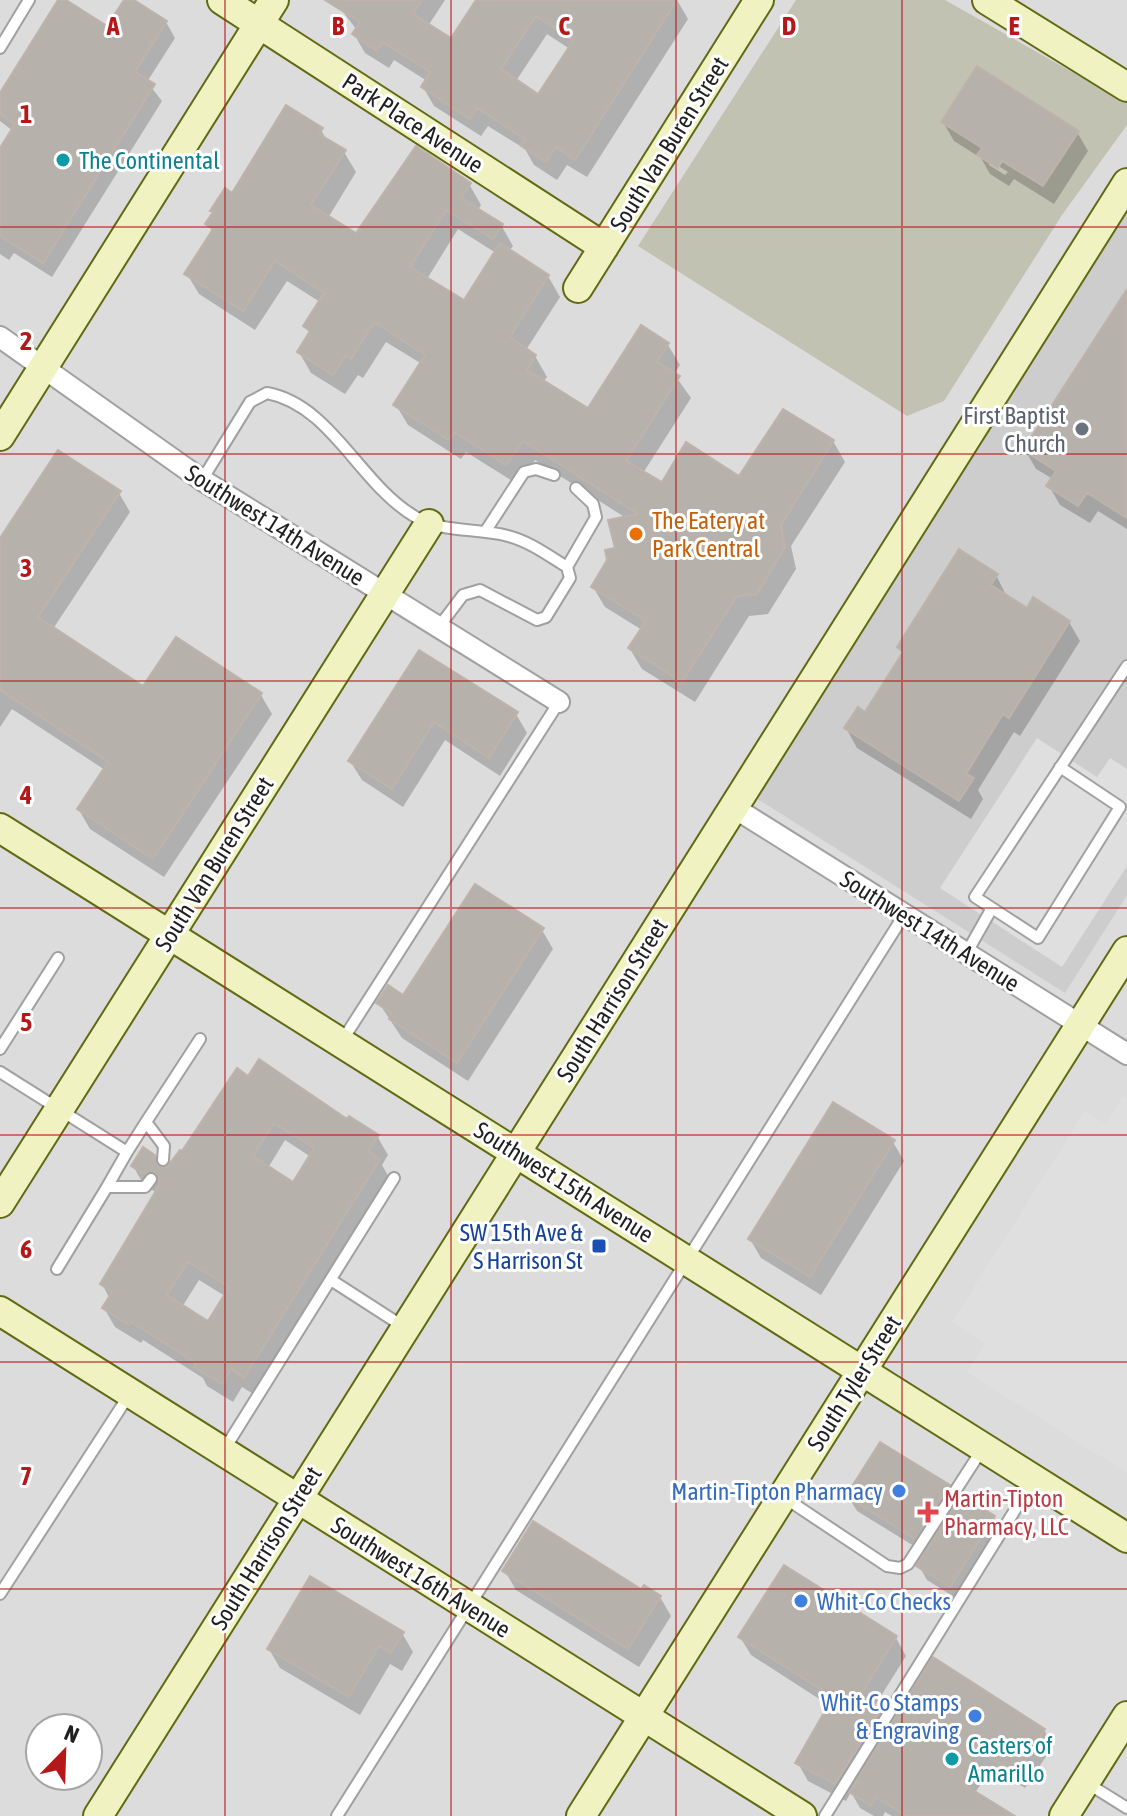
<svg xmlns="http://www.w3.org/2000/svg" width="1127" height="1816" viewBox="0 0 1127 1816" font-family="'Asap Condensed',sans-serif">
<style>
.residential{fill:#dddcdc;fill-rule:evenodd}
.religious{fill:#cdcdcd}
.construction{fill:#c2c2b3}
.parking{fill:#dfdfdf}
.shadow{fill:#0003;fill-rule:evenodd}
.building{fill:#b7b1ac;stroke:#beb3aa;stroke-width:2;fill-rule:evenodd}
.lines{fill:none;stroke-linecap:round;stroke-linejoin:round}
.lane-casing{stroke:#a0a0a0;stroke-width:14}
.street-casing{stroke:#a0a0a0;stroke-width:24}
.secondary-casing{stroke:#616a12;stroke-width:32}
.lane{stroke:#fff;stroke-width:10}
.street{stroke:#fff;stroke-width:20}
.secondary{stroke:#f0f2c1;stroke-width:28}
.grid{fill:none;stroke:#b6181a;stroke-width:2;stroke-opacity:0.55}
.culture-dot{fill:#0f9aa8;stroke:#fff;stroke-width:3}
.worship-dot{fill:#6b7280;stroke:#fff;stroke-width:3}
.food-dot{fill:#e8710a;stroke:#fff;stroke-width:3}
.transit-dot{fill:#1a4fb4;stroke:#fff;stroke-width:3}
.shop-dot{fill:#3f7fe0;stroke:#fff;stroke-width:3}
.health-dot{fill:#e0444e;stroke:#fff;stroke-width:3}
.labels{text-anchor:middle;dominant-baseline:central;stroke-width:6;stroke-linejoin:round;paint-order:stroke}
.street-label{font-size:24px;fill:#1f1f1f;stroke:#fff}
.culture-label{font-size:24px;fill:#0d838f;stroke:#fff;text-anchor:start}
.worship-label{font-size:24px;fill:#5b616d;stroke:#fff;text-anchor:end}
.food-label{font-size:24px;fill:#c56008;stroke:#fff;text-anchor:start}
.transit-label{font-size:24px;fill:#164399;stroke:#fff;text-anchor:end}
.shop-label{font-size:24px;fill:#366cbe;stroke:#fff;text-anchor:end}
.health-label{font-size:24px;fill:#be3a42;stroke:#fff;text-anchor:start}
.grid-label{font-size:26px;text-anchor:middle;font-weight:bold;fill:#b6181a;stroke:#fff;stroke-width:6;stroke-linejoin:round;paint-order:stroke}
</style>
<rect width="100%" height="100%" fill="#eeece6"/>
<path class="residential" d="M0 0H1127V1816H0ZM40 1728H88V1776H40Z"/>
<path class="religious" d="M1127 211V895L1065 993 756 798Z"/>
<path class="construction" d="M796 0H945L1127 103V125L1062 215 944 401 907 416 638 246Z"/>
<path class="parking" d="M1037 738 1097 777 1110 758 1127 769V866L1062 967 940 888Z
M1123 1096 1127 1099V1473L967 1372 985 1343 952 1322 1085 1111 1105 1123Z"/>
<path class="shadow" d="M61 0 108 29 126 0H130L166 22 175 38 147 82 162 101 52 277 14 253 9 260 0 254V152L13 131 0 121V97Z
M346 0H445L428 26 452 41 478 0H677L688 19 587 177 567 165 557 180 534 165 525 149 488 126 481 136 434 106 423 87 427 81 394 60 389 68 365 53 354 34 357 30 340 8ZM547 34 570 49 539 97 516 81Z
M943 122 1077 132 1088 151 1054 204 1014 179 1009 186 990 174 981 158 954 141ZM989 160 1008 172 1005 175 989 165Z
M321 130 328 142 344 152 356 172 328 218 357 236 469 184 481 205 478 210 501 225 513 246 509 251 548 276 560 297 526 350 535 356 547 377 543 382 589 411 642 328 668 345 680 365 674 374 691 398 643 473 663 485 740 479 833 441 845 462 791 546 796 569 768 614 749 616 695 702 642 669 630 649 642 630 605 607 593 587 617 550 626 518 535 460 519 485 466 452 461 459 408 425 396 405 422 364 386 342 363 378 358 375 345 394 311 373 299 352 310 334 305 326 320 302 287 281 255 330 199 294 187 274 213 233 208 224 232 195ZM458 229 496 253 464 303 427 279Z
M1127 292V529L1098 511 1090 523 1060 505 1049 486 1053 479 1036 469 1025 450Z
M119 493 130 512 53 629 144 689 261 695 272 714 164 877 90 829 79 810 105 770 12 709 0 727V541Z
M996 575 1007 597 1027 610 1069 622 1080 641 1020 736 1014 732 978 790 983 799 971 819 857 748 846 728 866 715 904 655 899 647Z
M419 653 516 714 527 733 500 776 445 740 403 807 362 780 350 761Z
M542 930 553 949 468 1081 402 1038 379 1003 404 998Z
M237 1071 377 1136 388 1155 382 1165 390 1179 255 1395 242 1387 233 1402 207 1386 203 1378 143 1340 141 1343 115 1327 104 1308 110 1299 102 1284 157 1193 144 1185 133 1166 154 1156 161 1168 168 1169 183 1154ZM285 1140 311 1157 294 1184 268 1168ZM199 1280 225 1296 208 1323 182 1307Z
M893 1142 904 1161 821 1295 761 1258 750 1239Z
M948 1486 959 1504 994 1517 1002 1532 959 1600 927 1580 919 1566 927 1554 857 1511 848 1496Z
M505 1571 642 1591 660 1597 671 1616 639 1667 516 1590Z
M402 1633 413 1652 402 1671 390 1664 360 1715 280 1668 269 1649Z
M740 1637 896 1638 906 1656 874 1707 891 1729 1044 1730 1053 1746 1025 1788 992 1767 975 1793 1003 1816H892L885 1812 883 1816H874L860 1808 851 1792 846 1801 808 1781 798 1763 830 1706 751 1655Z"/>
<path class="building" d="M58 0H66L107 26 124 0H134L167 21 135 72 155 84 43 263 0 236V148L15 124 0 114V93Z
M325 0H422L413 14 451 38 476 0H677L575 160 556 147 546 162 521 146 525 139 477 108 470 119 421 87 430 72 383 42 377 51 352 34 360 22ZM536 16 573 41 538 94 501 69Z
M977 66 1079 131 1043 186 1002 161 998 168 977 155 982 148 941 122Z
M286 105 323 128 319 134 346 150 311 205 356 233 416 146 471 183 461 198 503 224 493 239 446 210 410 267 464 300 500 243 549 275 510 337 536 355 527 370 588 408 641 325 669 343 657 362 680 376 626 461 662 482 686 442 739 476 783 409 834 440 781 525 785 547 757 594 737 596 682 682 628 648 646 621 591 587 607 560 605 550 615 548 608 520 638 514 523 441 506 465 454 432 449 440 393 405 425 355 374 322 351 359 346 355 333 375 297 352 310 331 303 326 324 293 275 261 243 311 184 274 213 229 205 224 213 212 210 211 225 188 232 193Z
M1127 289V518L1087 493 1078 506 1046 486 1056 471 1023 450Z
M58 450 121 491 38 617 143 686 176 637 262 693 153 859 77 809 108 762 0 690V538Z
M959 549 998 574 991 585 1027 608 1033 597 1070 621 1009 718 1003 714 966 774 974 778 959 801 844 728 858 707 865 712 903 652 897 647Z
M419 650 518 712 489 758 434 722 392 789 348 761Z
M475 884 544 928 457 1063 389 1019 392 1013 376 1003 388 985 403 995Z
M259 1059 347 1119 349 1116 379 1135 368 1151 380 1159 244 1378 231 1369 222 1384 194 1367 196 1363 131 1322 129 1325 102 1308 112 1292 100 1284 160 1184 155 1172 144 1174 131 1166 143 1147 155 1155 158 1166 167 1167 180 1150 182 1151 237 1068 248 1076ZM274 1123 314 1148 293 1182 253 1156ZM188 1262 229 1287 208 1321 167 1295Z
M833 1102 895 1140 810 1277 748 1239Z
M880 1442 950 1485 915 1539 846 1496Z
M962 1495 995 1516 950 1587 916 1566Z
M533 1521 641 1589 644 1585 661 1596 628 1649 502 1571Z
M784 1565 897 1636 860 1696 882 1710 835 1784 795 1763 833 1697 738 1637Z
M310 1576 404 1632 391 1653 379 1646 349 1697 267 1649Z
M933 1657 1045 1729 1016 1774 982 1753 963 1784 1015 1816H906L876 1797 871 1806 849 1792Z"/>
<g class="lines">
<g class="lane-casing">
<path id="lane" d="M0 48 29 0
M202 480 250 402 267 393C331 405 359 483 414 516 444 534 475 527 508 536 529 541 549 556 567 567L570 578 546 617 537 620 480 590 463 595 438 628
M485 532 524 472 536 469 554 475
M567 567 596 517 593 504 576 488
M1060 767 1120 807 1038 938 975 897 1127 666
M966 954 992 908
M342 1041 559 702
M0 1049 58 958
M0 1072 127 1152 107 1187H145L151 1179
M146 1122 200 1039
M127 1152 146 1122 164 1146 163 1160
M57 1269 107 1187
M331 1280 404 1327
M224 1450 394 1178
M785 1498 887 1566 900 1568 908 1564 983 1448
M0 1594 129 1395
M1087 1783 1127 1808
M337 1816 904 915
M825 1816 1033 1481"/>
</g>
<g class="street-casing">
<path id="street" d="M0 337 202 480 559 702
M733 807 1127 1054"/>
</g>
<g class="secondary-casing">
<path id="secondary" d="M222 0 604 247
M987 0 1127 87
M578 288 759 0
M0 436 274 0
M0 828 1127 1538
M0 1203 429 524
M0 1311 802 1816
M98 1816 1127 183
M581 1816 1127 951
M1064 1816 1127 1716"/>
</g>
<use href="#lane" class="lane"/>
<use href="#street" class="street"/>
<use href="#secondary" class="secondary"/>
</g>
<path class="grid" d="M225 0V1816M451 0V1816M676 0V1816M902 0V1816M0 227H1127M0 454H1127M0 681H1127M0 908H1127M0 1135H1127M0 1362H1127M0 1589H1127"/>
<g class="culture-dot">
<circle cx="63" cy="160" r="8"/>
<circle cx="952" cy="1759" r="8"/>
</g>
<circle class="worship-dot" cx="1082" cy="429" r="8"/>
<circle class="food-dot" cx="636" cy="534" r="8"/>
<rect class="transit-dot" x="591" y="1238" width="16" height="16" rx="4"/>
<g class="shop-dot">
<circle cx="899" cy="1491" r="8"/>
<circle cx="801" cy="1601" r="8"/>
<circle cx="975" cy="1716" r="8"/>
</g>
<path class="health-dot" d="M924 1500h8v8h8v8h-8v8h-8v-8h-8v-8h8z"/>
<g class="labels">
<g class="street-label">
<text transform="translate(413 123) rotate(33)">Park Place Avenue</text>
<text transform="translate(669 144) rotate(-58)">South Van Buren Street</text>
<text transform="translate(275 525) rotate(32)">Southwest 14th Avenue</text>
<text transform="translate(214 864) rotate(-58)">South Van Buren Street</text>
<text transform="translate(930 931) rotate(32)">Southwest 14th Avenue</text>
<text transform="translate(612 1000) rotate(-58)">South Harrison Street</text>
<text transform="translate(564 1182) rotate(32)">Southwest 15th Avenue</text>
<text transform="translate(854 1383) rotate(-58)">South Tyler Street</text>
<text transform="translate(266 1548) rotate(-58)">South Harrison Street</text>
<text transform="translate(421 1577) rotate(32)">Southwest 16th Avenue</text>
</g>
<g class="culture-label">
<text x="79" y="160">The Continental</text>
<text x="968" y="1745">Casters of<tspan x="968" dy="28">Amarillo</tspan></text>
</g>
<g class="worship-label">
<text x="1066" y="415">First Baptist<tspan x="1066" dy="28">Church</tspan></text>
</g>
<g class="food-label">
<text x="652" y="520">The Eatery at<tspan x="652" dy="28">Park Central</tspan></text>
</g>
<g class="transit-label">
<text x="583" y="1232">SW 15th Ave &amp;<tspan x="583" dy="28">S Harrison St</tspan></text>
</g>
<g class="shop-label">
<text x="883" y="1491">Martin-Tipton Pharmacy</text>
<text x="817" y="1601" text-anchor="start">Whit-Co Checks</text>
<text x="959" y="1702">Whit-Co Stamps<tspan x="959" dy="28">&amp; Engraving</tspan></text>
</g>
<g class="health-label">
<text x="944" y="1498">Martin-Tipton<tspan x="944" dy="28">Pharmacy, LLC</tspan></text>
</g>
</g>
<g class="grid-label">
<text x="113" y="35">A</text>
<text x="338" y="35">B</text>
<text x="564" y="35">C</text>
<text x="789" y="35">D</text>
<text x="1014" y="35">E</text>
<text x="26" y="123">1</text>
<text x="26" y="350">2</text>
<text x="26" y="577">3</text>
<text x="26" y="804">4</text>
<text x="26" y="1031">5</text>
<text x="26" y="1258">6</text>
<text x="26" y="1485">7</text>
</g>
<g transform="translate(64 1752) rotate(23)"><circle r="38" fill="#ffffff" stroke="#a5a5a5" stroke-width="2"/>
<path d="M0-6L14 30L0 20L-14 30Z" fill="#b6181a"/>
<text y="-12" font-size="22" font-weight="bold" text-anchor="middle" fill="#1f1f1f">N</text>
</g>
</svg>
